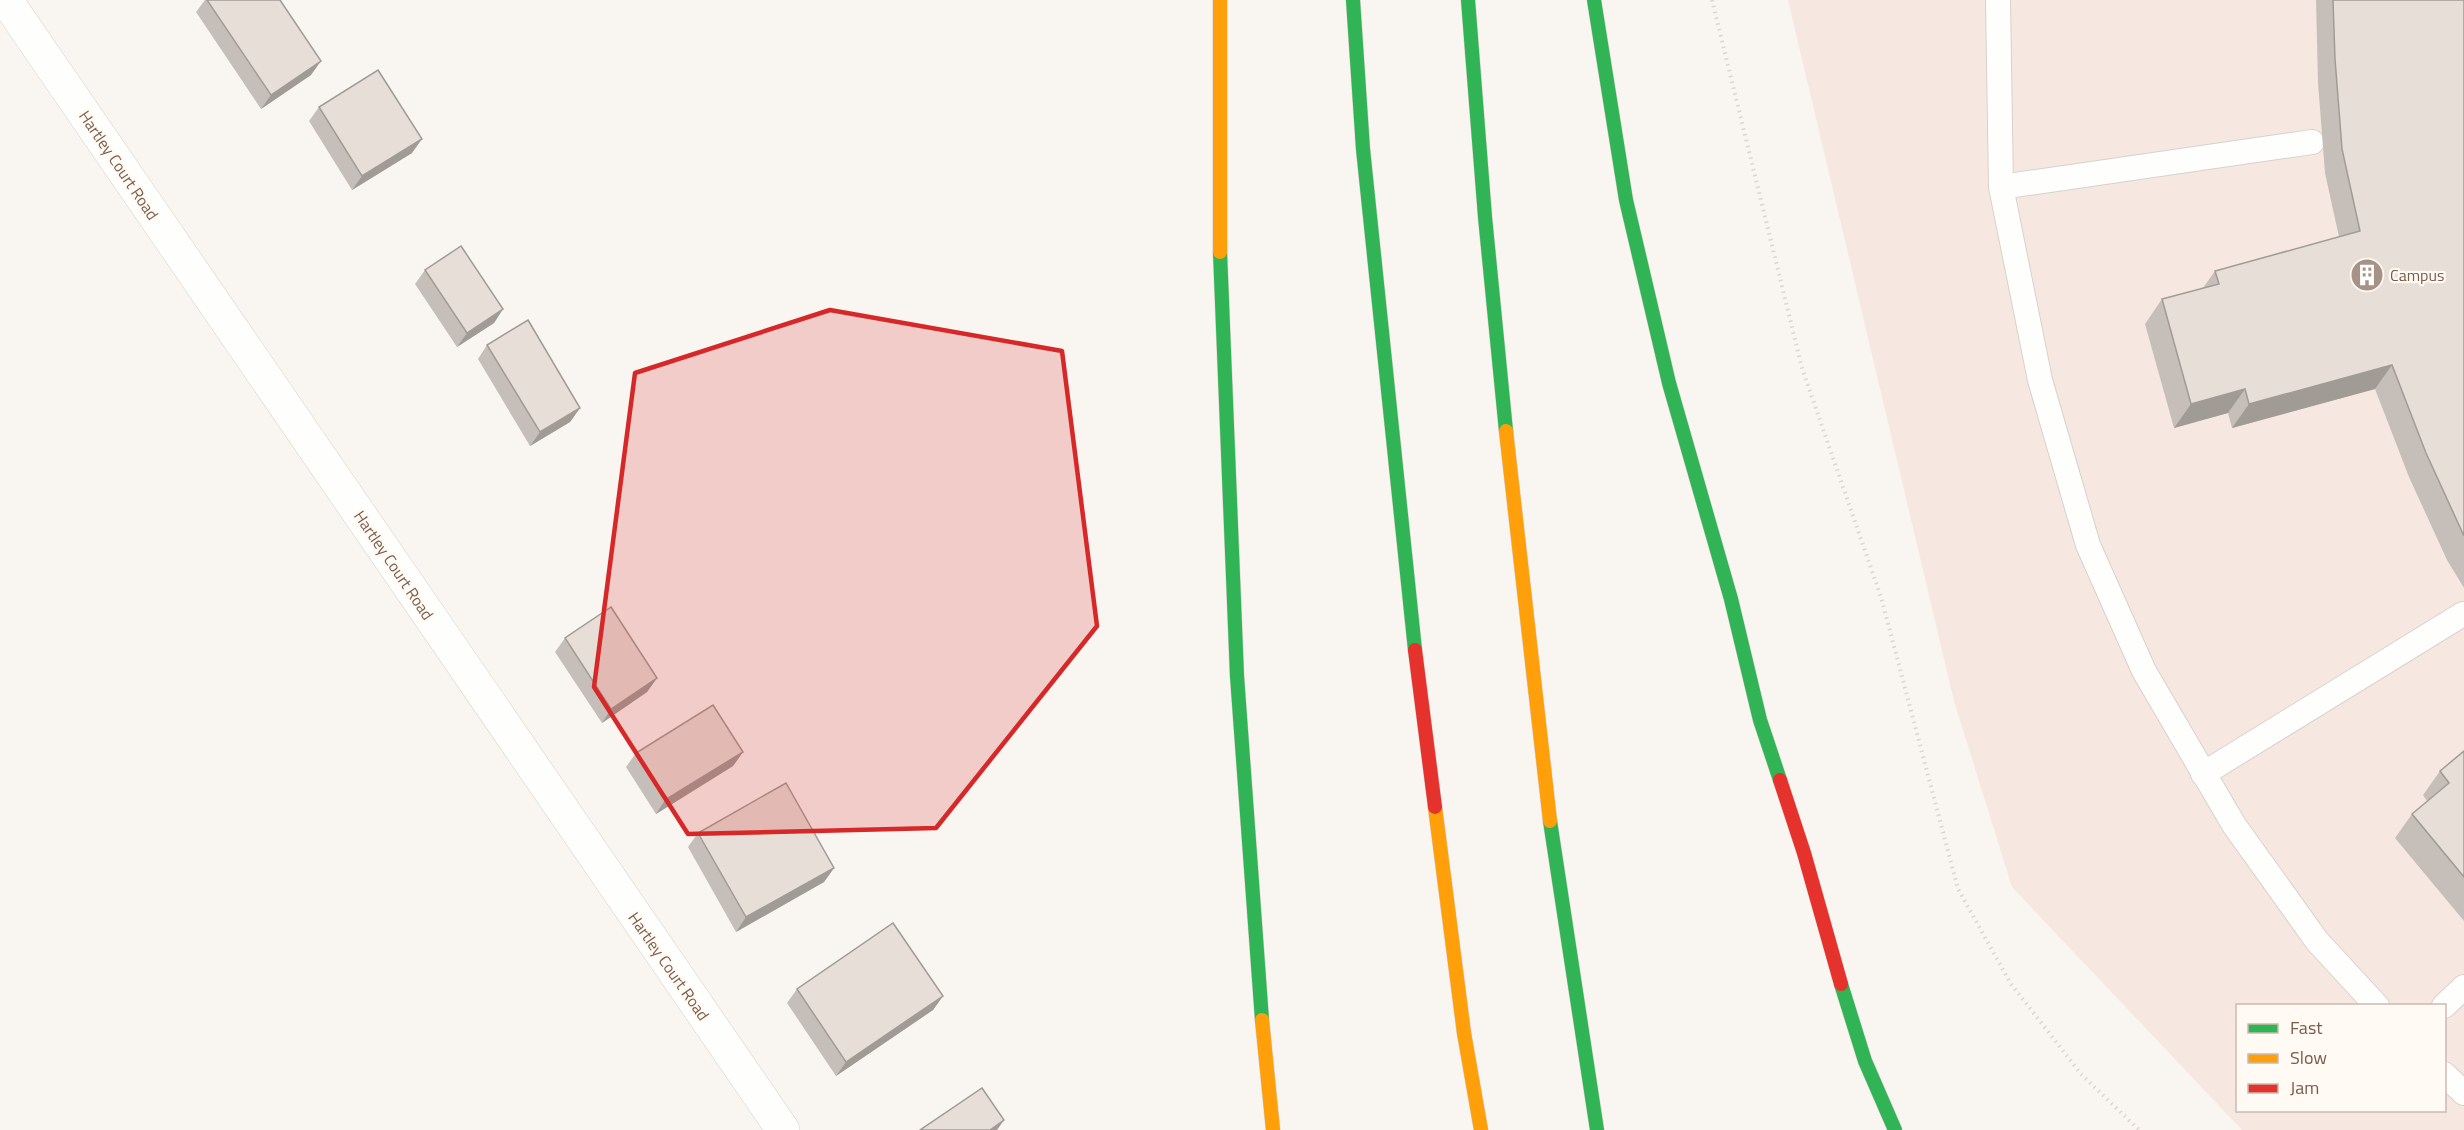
<svg xmlns="http://www.w3.org/2000/svg" width="2464" height="1130" viewBox="0 0 2464 1130" font-family="'Titillium Web',sans-serif">
<style>
.commercial{fill:#f6e8e1;fill-rule:evenodd}
.lines{fill:none;stroke-linecap:round;stroke-linejoin:round}
.lane-casing{stroke:#d7d1cb;stroke-width:26}
.street-casing{stroke:#d7d1cb;stroke-width:34}
.fast-casing{stroke:#dad1cc;stroke-width:15}
.slow-casing{stroke:#dad1cc;stroke-width:15}
.jam-casing{stroke:#dad1cc;stroke-width:15}
.path{stroke:#dcd5d0;stroke-width:4;stroke-dasharray:1.5 4.5;stroke-linecap:butt}
.lane{stroke:#fefefd;stroke-width:24}
.street{stroke:#fefefd;stroke-width:33}
.fast{stroke:#30b455;stroke-width:14}
.slow{stroke:#ff9f0a;stroke-width:14}
.jam{stroke:#e5322d;stroke-width:14}
.wall{fill:#c6bfb9}
.shaded-wall{fill:#a19b96}
.building{fill:#e6ded7;stroke:#a19b96;stroke-width:1.5}
.marked{fill:#d62828;fill-opacity:0.2;stroke:#d62828;stroke-width:4.5;stroke-linejoin:round}
.labels{text-anchor:middle;dominant-baseline:central;stroke-width:4.5;stroke-linejoin:round;paint-order:stroke}
.street-label{font-size:16px;fill:#7a5c4d;stroke:#fffaf3}
.poi-label{font-size:16px;fill:#7a5c4d;stroke:#fffaf3;text-anchor:start}
</style>
<rect width="100%" height="100%" fill="#f9f5f0"/>
<path class="commercial" d="M1788 0H2464V1130H2242L2012 887 1954 701ZM2238 1006H2444V1110H2238Z"/>
<g class="lines">
<g class="lane-casing">
<path id="lane" d="M1998 0 2001 187 2040 380 2088 545 2144 671 2234 825 2317 941 2377 1006
M2001 187 2312 142
M2203 774 2463 614
M2444 1006 2464 987
M2444 1074 2464 1093"/>
</g>
<g class="street-casing">
<path id="street" d="M6 0 783 1130"/>
</g>
<g class="fast-casing">
<path id="fast" d="M1353 0 1363 149 1415 650
M1468 0 1485 217 1506 431
M1594 0 1626 200 1669 383 1731 599 1760 720 1780 780
M1220 252 1237 676 1262 1020
M1550 821 1597 1130
M1841 984 1865 1061 1895 1130"/>
</g>
<g class="slow-casing">
<path id="slow" d="M1220 0V252
M1506 431 1550 821
M1435 807 1464 1033 1481 1130
M1262 1020 1273 1130"/>
</g>
<g class="jam-casing">
<path id="jam" d="M1415 650 1435 807
M1780 780 1804 853 1841 984"/>
</g>
<path class="path" d="M1712 0 1802 368 1881 597 1958 889 2011 984 2081 1074 2139 1130"/>
<use href="#lane" class="lane"/>
<use href="#street" class="street"/>
<use href="#fast" class="fast"/>
<use href="#slow" class="slow"/>
<use href="#jam" class="jam"/>
</g>
<path class="wall" d="M205 0H280L311 75 261 109 196 12Z
M2316 0H2464V588L2447 560 2409 477 2375 389 2232 428 2228 413 2174 428 2145 324 2162 299 2203 288 2215 271 2339 237 2325 173 2318 83Z
M319 107 412 153 352 190 309 121Z
M425 270 503 309 494 323 457 347 415 284Z
M487 345 580 408 570 422 530 446 478 359Z
M565 638 657 678 647 692 602 723 555 652Z
M2464 751V921L2395 838 2412 814 2427 801 2423 795 2440 771Z
M743 752 733 766 656 814 626 767 636 753Z
M698 833 834 868 824 882 736 932 688 847Z
M797 989 943 996 933 1010 836 1076 787 1003Z"/>
<path class="shaded-wall" d="M321 61 311 75 261 109 271 95Z
M422 139 412 153 352 190 362 176Z
M503 309 494 323 457 347 467 333Z
M2392 365 2375 389 2232 428 2249 404Z
M2245 389 2228 413 2174 428 2191 404Z
M580 408 570 422 530 446 540 432Z
M657 678 647 692 602 723 611 709Z
M743 752 733 766 656 814 665 800Z
M834 868 824 882 736 932 746 917Z
M943 996 933 1010 836 1076 846 1062Z
M1004 1120 997 1130H990Z"/>
<path class="building" d="M207 0H280L321 61 271 95Z
M2333 0H2464V536L2426 453 2392 365 2249 404 2245 389 2191 404 2162 299 2219 284 2215 271 2360 231 2342 149 2335 59Z
M378 70 422 139 362 176 319 107Z
M461 246 503 309 467 333 425 270Z
M528 320 580 408 540 432 487 345Z
M611 607 657 678 611 709 565 638Z
M713 705 743 752 665 800 636 753Z
M2464 751V877L2412 814 2449 783 2440 771Z
M786 783 834 868 746 917 698 833Z
M893 923 943 996 846 1062 797 989Z
M982 1088 1004 1120 990 1130H920Z"/>
<path class="marked" d="M830 310 1062 351 1097 626 936 828 688 834 594 687 635 373Z"/>
<defs>
<g id="building-disc" transform="scale(1.725)"><circle r="9.5" fill="#a69286" stroke="#fffaf3"/><path d="M-4-6H4V6H1V3H-1V6H-4ZM-2.5-4.3h1.7v1.8h-1.7ZM.8-4.3h1.7v1.8H.8ZM-2.5-1h1.7V.8h-1.7ZM.8-1h1.7V.8H.8Z" fill="#fff"/></g>
</defs>
<g fill-rule="evenodd">
<use href="#building-disc" x="2367" y="275"/>
</g>
<g class="labels">
<g class="street-label">
<text transform="translate(119 165) rotate(56)">Hartley Court Road</text>
<text transform="translate(394 565) rotate(56)">Hartley Court Road</text>
<text transform="translate(669 966) rotate(55)">Hartley Court Road</text>
</g>
<g class="poi-label">
<text x="2390" y="275">Campus</text>
</g>
</g>
<rect x="2236" y="1004" width="210" height="108" fill="#fffaf3" stroke="#cabbb1" stroke-width="1.5"/>
<rect x="2248" y="1024" width="30" height="9" fill="#30b455" stroke="#cabbb1" stroke-width="1.5"/>
<text x="2290" y="1034" font-size="18" fill="#7a5c4d">Fast</text>
<rect x="2248" y="1054" width="30" height="9" fill="#ff9f0a" stroke="#cabbb1" stroke-width="1.5"/>
<text x="2290" y="1064" font-size="18" fill="#7a5c4d">Slow</text>
<rect x="2248" y="1084" width="30" height="9" fill="#e5322d" stroke="#cabbb1" stroke-width="1.5"/>
<text x="2290" y="1094" font-size="18" fill="#7a5c4d">Jam</text>
</svg>
